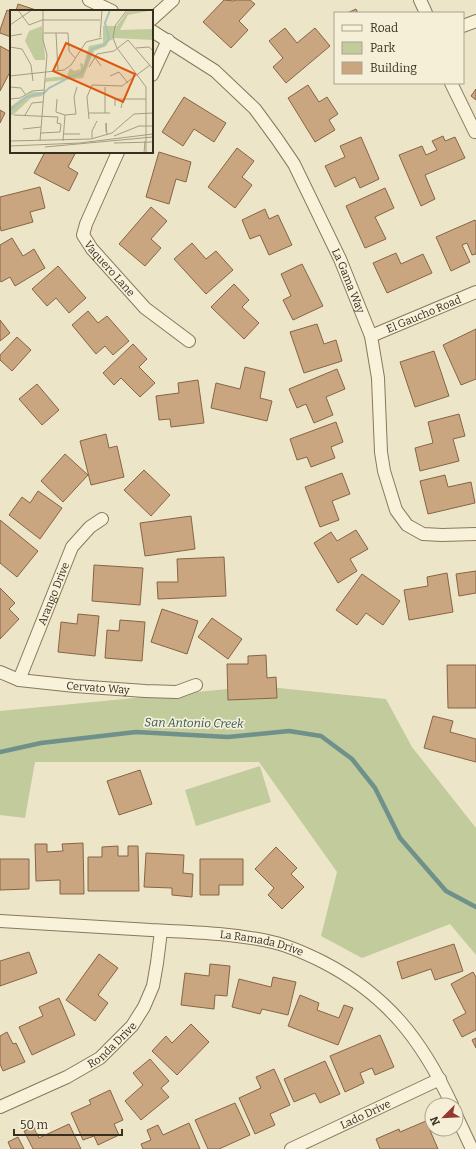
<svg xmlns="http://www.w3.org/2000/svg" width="476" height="1149" viewBox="0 0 476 1149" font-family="Bitter,serif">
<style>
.green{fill:#c1cb9c}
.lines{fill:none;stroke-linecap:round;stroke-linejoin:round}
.stream{stroke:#6f908b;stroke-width:4.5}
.building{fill:#c9a580;stroke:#876544}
.street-casing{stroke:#88785e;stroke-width:14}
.street{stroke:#f8f2db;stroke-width:12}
.labels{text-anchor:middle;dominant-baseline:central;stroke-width:3.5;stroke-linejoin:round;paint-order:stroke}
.street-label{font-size:11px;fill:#392f21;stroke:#f5efd7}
.water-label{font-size:12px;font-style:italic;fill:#315758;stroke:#f5efd7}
.inset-river{fill:none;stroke:#a9c1bc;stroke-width:2}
.inset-road{fill:none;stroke:#a59c85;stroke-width:1}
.view{fill:#df570d;fill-opacity:0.15;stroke:#df570d;stroke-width:2}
.inset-edge{fill:none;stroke:#392f21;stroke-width:2}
</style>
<rect width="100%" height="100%" fill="#ede5c8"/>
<path class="green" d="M259 686 386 699 412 747 476 828V955L450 924 362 958 321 936 337 872 259 762H35L25 818 0 815V711Z
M260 766 271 802 196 826 185 790Z"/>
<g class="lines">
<path class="stream" d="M0 752 41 743 136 732 228 737 289 731 321 736 352 759 375 788 400 838 446 891 476 907"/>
</g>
<path class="building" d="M224 0 234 1 235 0H250L255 4 239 21 248 30 231 48 203 22Z
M18 4 39 11H16Z
M356 9 358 13H347Z
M7 10 11 12V37L0 33V30Z
M285 28 297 43 315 28 330 46 286 83 273 67 283 58 269 41Z
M0 46 11 52V73L10 72 0 91Z
M308 85 319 102 327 97 338 114 329 120 335 130 315 142 288 98Z
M476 89V100L471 96Z
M184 97 226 123 214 142 194 129 183 146 162 132Z
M0 110 5 113 0 123Z
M443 136 445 141 455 137 465 158 425 175 435 199 421 206 399 155 422 146 426 155 437 150 432 141Z
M361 137 379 179 360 188 355 177 335 187 325 166 345 157 340 146Z
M237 148 254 161 242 177 252 185 235 208 208 187Z
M45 152H76L68 167 78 173 69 191 34 173Z
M159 152 191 162 186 182 176 179 169 204 146 197Z
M40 187 45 208 30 212 33 222 1 231 0 225V197Z
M385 188 394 208 375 217 386 239 365 248 346 206Z
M151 207 167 221 151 239 161 248 145 266 119 244Z
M265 209 269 219 278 215 292 245 269 255 260 235 250 239 242 220Z
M475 220 476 222V254L472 255 467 243 462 245 470 262 451 271 436 237Z
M12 238 23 256 34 249 45 268 15 286 10 277 1 282 0 280V245Z
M192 243 206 259 216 251 233 270 206 294 174 259Z
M396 253 401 264 423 254 432 273 387 293 373 263Z
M302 264 323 306 293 320 283 300 291 296 281 274Z
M58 266 86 298 69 313 56 298 47 306 32 289Z
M234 284 249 300 242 307 259 323 244 339 211 307Z
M88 311 98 323 107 316 129 341 113 355 105 346 96 354 72 325Z
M0 320 10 333 0 341Z
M317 324 324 344 336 340 342 361 304 373 290 332Z
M476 329V379L461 385 443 345Z
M17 337 31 350 12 371 0 360V355Z
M133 344 147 359 139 367 155 383 140 397 121 378 114 385 103 373Z
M434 351 449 396 415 407 400 362Z
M245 367 265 372 260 398 272 401 267 421 211 408 216 383 240 389Z
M337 369 345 389 326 397 333 415 314 423 306 404 297 408 289 389Z
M198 380 204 423 171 427 170 419 159 420 156 396 179 393 178 383Z
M37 384 59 410 42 425 19 399Z
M459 414 465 436 453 439 459 461 420 471 415 448 433 443 428 422Z
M336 422 343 442 331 447 335 458 311 467 307 457 297 460 290 439Z
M106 434 109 448 117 446 124 477 91 485 80 441Z
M65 454 88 475 63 502 41 481Z
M144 470 170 495 151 516 124 490Z
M342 473 350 494 332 501 339 520 320 527 305 487Z
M445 475 448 487 471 482 475 503 428 514 420 481Z
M38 491 62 508 40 539 9 515 22 497 30 503Z
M191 516 195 549 145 556 140 523Z
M0 520 38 551 17 577 0 563Z
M356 530 368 549 350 559 357 571 338 583 314 543 331 532 337 541Z
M224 557 226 596 158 599 157 582H178L177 559Z
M94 565 143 568 140 605 92 601Z
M476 571V593L459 596 456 574Z
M447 573 453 612 409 620 404 590 428 586 427 577Z
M362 574 400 601 383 625 366 613 357 625 336 610Z
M0 588 15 603 9 609 19 619 0 639Z
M162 609 198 621 187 654 151 642Z
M78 614 99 616 95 656 58 652 61 622 77 624Z
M212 618 242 639 228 659 198 637Z
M120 620 145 622 142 661 105 658 107 630 119 631Z
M266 655 267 678 276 677 277 698 228 700 227 664H248V656Z
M447 665H476V708H448Z
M433 716 453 721 450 732 476 739V762L424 748Z
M140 770 152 804 119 815 107 781Z
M83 843 84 894H60V880L36 881 35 844H47V852L63 851 62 844Z
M118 846V856H128V846H138L139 891H88V857H102V847Z
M276 847 297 868 291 874 304 887 282 909 268 895 274 888 255 869Z
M146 853 184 855 183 873 193 874 192 897 172 895V888L144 887Z
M0 859H29V889L0 890Z
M200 859H243V885H219V895H200Z
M454 944 463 971 435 980 431 969 402 979 397 962Z
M29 952 37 973 0 986V961Z
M99 954 118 968 98 995 108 1003 95 1021 66 1000Z
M210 964 230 966 227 996 215 995 214 1009 181 1005 185 973 209 976Z
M473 972 476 977V1030L462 1037 453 1020 466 1013 451 984Z
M273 977 296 982 288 1015 262 1009 260 1014 232 1007 239 979 271 987Z
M300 995 319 1003 317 1010 339 1018 344 1005 353 1008 338 1045 288 1026Z
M59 998 75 1035 32 1055 19 1027 43 1016 39 1007Z
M191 1024 209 1042 177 1075 152 1051 166 1036 172 1043Z
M7 1032 13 1044 16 1043 25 1062 3 1071 0 1064V1036Z
M380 1035 394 1067 375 1075 372 1068 360 1073 364 1083 345 1092 330 1056Z
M476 1038V1048L472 1040Z
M150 1059 169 1081 161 1088 169 1097 141 1120 125 1101 143 1085 133 1073Z
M325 1061 340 1094 320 1103 315 1093 294 1102 284 1079Z
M274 1069 290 1105 270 1114 275 1125 255 1134 239 1098 261 1088 256 1077Z
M110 1090 123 1120 114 1124 119 1135 98 1145 94 1136 83 1140 71 1113 91 1104 89 1100Z
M235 1103 250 1135 219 1149H208L195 1120Z
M426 1121 438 1149H380L376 1139 399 1129 400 1132Z
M189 1123 200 1149H143L141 1144 151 1140 147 1130 158 1125 163 1135Z
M69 1124 81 1149H33L24 1131 34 1127 39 1138Z
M18 1137 24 1149H11L8 1142Z"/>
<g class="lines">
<g class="street-casing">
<g id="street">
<path d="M89 0 112 11"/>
<path d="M420 0 426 13"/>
<path d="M152 19 173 0"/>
<path d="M463 26 476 21"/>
<path id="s1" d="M152 31 215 71 255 109 277 139 294 164 340 259 371 336 378 378 381 452 384 471 396 510 407 525 423 534 442 535 476 534"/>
<path d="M152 75 168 40"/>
<path d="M451 83 475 132H476"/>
<path id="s2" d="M118 152 86 224 83 235 92 249 145 308 189 341"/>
<path id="s3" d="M371 336 476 292"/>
<path id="s4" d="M0 672 19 680 75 686 145 691 177 692 196 685"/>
<path id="s5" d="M19 680 72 547 90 527 102 519"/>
<path id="s6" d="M0 921C51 924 101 927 151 930 192 932 233 933 272 942 290 946 307 954 323 962 387 995 422 1040 452 1105"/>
<path id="s7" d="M0 1107 67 1077 100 1058 132 1026 144 1007 153 986 157 963 161 931"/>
<path d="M456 1115 472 1149"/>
<path id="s8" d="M291 1149 440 1079"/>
</g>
</g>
<use href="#street" class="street"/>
</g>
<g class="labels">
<g class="street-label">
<text stroke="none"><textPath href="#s2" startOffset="133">Vaquero Lane</textPath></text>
<text stroke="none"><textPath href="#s1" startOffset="326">La Gama Way</textPath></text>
<text stroke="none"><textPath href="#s3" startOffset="57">El Gaucho Road</textPath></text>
<text stroke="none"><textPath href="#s5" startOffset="93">Arango Drive</textPath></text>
<text stroke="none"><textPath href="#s4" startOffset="100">Cervato Way</textPath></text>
<text stroke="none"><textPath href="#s6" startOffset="263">La Ramada Drive</textPath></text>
<text stroke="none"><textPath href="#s7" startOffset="129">Ronda Drive</textPath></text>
<text stroke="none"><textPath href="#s8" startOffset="82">Lado Drive</textPath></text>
</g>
<g class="water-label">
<text transform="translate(194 723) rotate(1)">San Antonio Creek</text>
</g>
</g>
<g transform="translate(10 10)">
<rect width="143" height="143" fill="#ede5c8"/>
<path d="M118 0H143L118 5 110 20 143 19V30L105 28 99 31 96 36 84 41 73 68 35 72 36 68 57 66 60 58 64 61 71 59 70 53 73 54V58L79 36 93 33V16H107ZM32 16 35 47V50H25L15 31 19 21ZM21 82H33L32 86 21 88 3 105H0V97Z" fill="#c1cb9c"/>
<path class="inset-river" d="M0 100 16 87 34 83 39 78 60 67 72 63 82 39 94 35 99 29 95 13 100 0"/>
<path class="inset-road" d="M8 0 19 15 32 10H90M117 0 105 16 103 28 107 38 136 77V143M0 15 22 0M34 23H58L59 41 65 48M46 23 48 61M0 26 12 24M90 27 92 0M0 37 12 39 21 55 23 71M126 38 139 37 143 41M84 46 91 56M79 57 87 44 104 41 118 30 143 59M0 66 54 60 61 55 76 32 92 28M100 66 109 62 118 73M0 77 11 78 15 84M0 89 10 88 22 81 34 80M47 89 46 102 55 105 66 104 64 87 67 77M105 96V89H112M111 98 113 89H136M79 103H100M95 103V77M4 105 48 107 47 113 51 114 50 122 31 123M15 105 22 93 33 92M79 109 77 87 82 75 112 76 140 55M13 119 31 117M96 122V113L97 125M53 124H70M104 126 129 116H143M82 128V121L87 111M0 131 81 129 102 123 124 104 143 103M30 131 37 45 33 30V0M53 131 55 105M104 133 143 132M0 136 70 133 143 124M35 137 143 127M134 143 135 131"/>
<path class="view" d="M56 33 125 64 113 92 43 61Z"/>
<rect width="143" height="143" class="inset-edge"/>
</g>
<rect x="334" y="12" width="130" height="72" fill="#f5efd7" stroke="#aaa28e"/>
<rect x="342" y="25" width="20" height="6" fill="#f8f2db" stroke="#aaa28e"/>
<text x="370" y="32" font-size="12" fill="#392f21">Road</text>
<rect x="342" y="42" width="20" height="12" fill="#c1cb9c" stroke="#aaa28e"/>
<text x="370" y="52" font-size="12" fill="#392f21">Park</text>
<rect x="342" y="62" width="20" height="12" fill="#c9a580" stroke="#aaa28e"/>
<text x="370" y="72" font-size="12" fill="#392f21">Building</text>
<g transform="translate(444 1117) rotate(246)"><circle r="19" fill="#f5efd7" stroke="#aaa28e"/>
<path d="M0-3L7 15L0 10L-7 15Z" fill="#953930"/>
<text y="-6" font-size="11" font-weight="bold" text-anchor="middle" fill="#392f21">N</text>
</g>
<path d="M14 1129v6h108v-6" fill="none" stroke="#392f21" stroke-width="2"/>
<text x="20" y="1129" font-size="12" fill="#392f21" stroke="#f5efd7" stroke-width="3" paint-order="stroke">50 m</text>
</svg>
